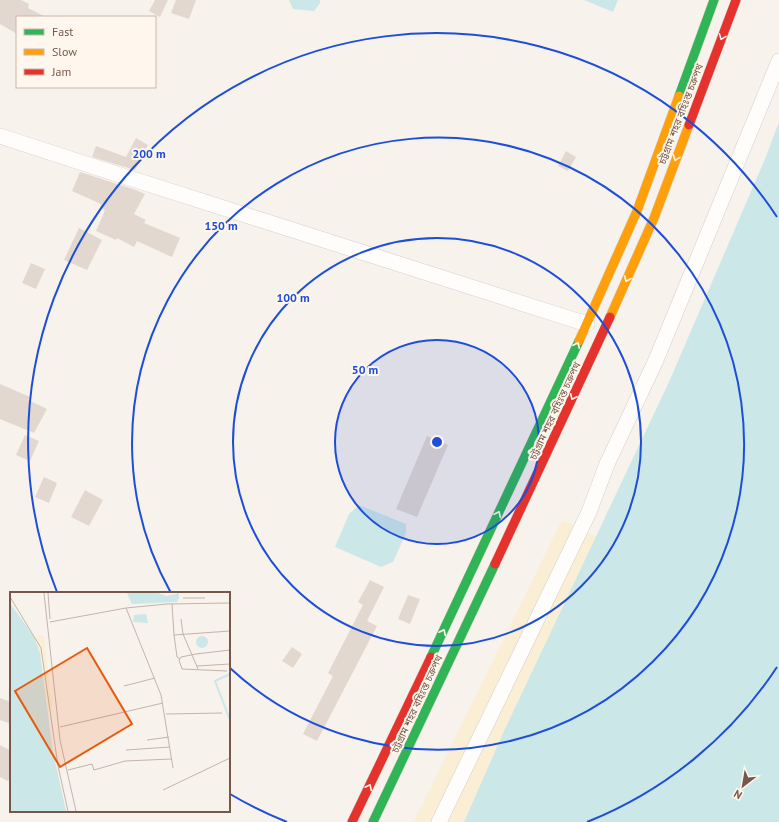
<svg xmlns="http://www.w3.org/2000/svg" width="779" height="822" viewBox="0 0 779 822" font-family="'PT Sans','Noto Sans Bengali',sans-serif">
<style>
.sand{fill:#faefd4}
.water{fill:#cce7e8}
.building{fill:#e2d8d0}
.lines{fill:none;stroke-linecap:round;stroke-linejoin:round}
.street-casing{stroke:#d6cec8;stroke-width:16}
.fast-casing{stroke:#d8cfc9;stroke-width:10}
.slow-casing{stroke:#d8cfc9;stroke-width:10}
.jam-casing{stroke:#d8cfc9;stroke-width:10}
.street{stroke:#fefdfc;stroke-width:15}
.fast{stroke:#30b455;stroke-width:9}
.slow{stroke:#ff9f0a;stroke-width:9}
.jam{stroke:#e5322d;stroke-width:9}
.oneway{stroke:#fff7ed}
.ring{fill:none;stroke:#1d4ed8;stroke-width:2}
.labels{text-anchor:middle;dominant-baseline:central;stroke-width:4;stroke-linejoin:round;paint-order:stroke}
.street-label{font-size:10px;fill:#76584a;stroke:#fff7ed}
.inset-river{fill:none;stroke:#cce7e8;stroke-width:2}
.inset-road{fill:none;stroke:#c3b4ab;stroke-width:1}
.view{fill:#e8590c;fill-opacity:0.15;stroke:#e8590c;stroke-width:2}
.inset-edge{fill:none;stroke:#76584a;stroke-width:2}
.centre{fill:#1d4ed8;stroke:#fff7ed;stroke-width:2}
.ring-label{font-size:12px;text-anchor:middle;font-weight:bold;fill:#1d4ed8;stroke:#fff7ed;stroke-width:4;stroke-linejoin:round;paint-order:stroke}
</style>
<rect width="100%" height="100%" fill="#f7f2eb"/>
<path class="sand" d="M562 520 596 536 504 731 464 822H414Z"/>
<path class="water" d="M289 0H320V3L314 11 293 9Z
M584 0H618L613 12Z
M779 122V822H464L504 731 669 382 765 159Z
M359 505 406 524V533L393 562 381 567 335 547 349 514Z"/>
<path class="building" d="M0 0H21L29 4 28 8 46 17H17V34L0 24Z
M155 0H168L160 17 149 11Z
M176 0H196L189 19 171 13Z
M136 138 148 145 135 170 92 157 96 146 126 157Z
M566 151 576 157 568 171 558 166Z
M80 172 136 190 145 194 134 214 146 220 144 223 180 238 172 257 137 241 134 247 117 238 116 240 96 231 105 210 100 207 101 204 72 191Z
M79 228 102 240 87 270 64 260Z
M31 263 45 269 36 289 22 283Z
M0 384 30 397 28 400 47 409 34 433 0 419Z
M25 435 39 441 30 461 16 455Z
M427 436 448 445 417 517 396 509Z
M44 477 57 483 49 503 35 497Z
M85 490 103 500 89 526 71 517Z
M370 580 384 587 367 621 377 626 317 741 303 734 333 676 328 673 363 605 358 602Z
M408 595 420 599 410 624 398 619Z
M292 647 302 654 293 668 282 661Z
M0 698 11 702V724L0 720Z
M0 745 11 751V775L8 781 0 777Z"/>
<g class="lines">
<g class="street-casing">
<path id="street" d="M0 136 92 166 587 324
M439 822 589 512 607 464 656 360 779 61"/>
</g>
<g class="fast-casing">
<path id="fast" d="M679 96 714 0
M431 657 579 341
M373 822 495 564"/>
</g>
<g class="slow-casing">
<path id="slow" d="M610 317 654 218 689 125
M579 341 637 211 679 96"/>
</g>
<g class="jam-casing">
<path id="jam" d="M689 125 736 0
M495 564 610 317
M352 822 431 657"/>
</g>
<use href="#street" class="street"/>
<use href="#fast" class="fast"/>
<use href="#slow" class="slow"/>
<use href="#jam" class="jam"/>
</g>
<defs><path id="oneway-chevron" d="M-2-3.5L2.5 0L-2 3.5" fill="none" stroke-width="1.6" stroke-linecap="round" stroke-linejoin="round"/></defs>
<g class="oneway">
<use href="#oneway-chevron" transform="translate(722 37) rotate(111)"/>
<use href="#oneway-chevron" transform="translate(676 158) rotate(111)"/>
<use href="#oneway-chevron" transform="translate(627 279) rotate(114)"/>
<use href="#oneway-chevron" transform="translate(577 345) rotate(-65)"/>
<use href="#oneway-chevron" transform="translate(573 397) rotate(115)"/>
<use href="#oneway-chevron" transform="translate(498 514) rotate(-65)"/>
<use href="#oneway-chevron" transform="translate(443 632) rotate(-64)"/>
<use href="#oneway-chevron" transform="translate(369 787) rotate(-64)"/>
</g>
<circle cx="437" cy="442" r="102" fill="#1d4ed8" fill-opacity=".12"/>
<g class="ring">
<circle cx="437" cy="442" r="102"/>
<circle cx="437" cy="442" r="204"/>
<path d="M171 593A306 306 0 1 1 230 668"/>
<path d="M777 667A408 408 0 0 1 587 822M287 822A408 408 0 0 1 230 794M57 592A408 408 0 0 1 777 217"/>
</g>
<g class="labels">
<g class="street-label">
<text transform="translate(681 114) rotate(-69)">চট্টগ্রাম শহর বহিঃস্ত চক্রপথ</text>
<text transform="translate(555 411) rotate(-65)">চট্টগ্রাম শহর বহিঃস্ত চক্রপথ</text>
<text transform="translate(417 704) rotate(-65)">চট্টগ্রাম শহর বহিঃস্ত চক্রপথ</text>
</g>
</g>
<g transform="translate(10 592)">
<rect width="220" height="220" fill="#f7f2eb"/>
<path d="M30 43 34 45 42 115 38 116 33 72 24 45Z" fill="#faefd4"/>
<path d="M117 1H148L157 4 169 1V6L167 10 122 12ZM0 11 24 45 30 61 43 160 56 219H0ZM136 22 138 31 123 30 124 23ZM186 50a6 6 0 1 1 12 0a6 6 0 1 1-12 0Z" fill="#cce7e8"/>
<path class="inset-river" d="M220 82 205 89 220 128"/>
<path class="inset-road" d="M34 1 50 148 66 219M38 1 40 27M0 5 31 56 48 174 58 219M173 6H195M162 12 164 43M116 16 157 12 220 11M171 27 173 42 188 77M40 30 116 16 151 103 163 176M170 67 167 65 164 43 220 39M187 74 220 72M217 79 172 77 169 68 171 65 186 62 220 58M114 94 145 86M156 122 212 121M50 135 153 111M137 148 159 145M116 158 160 155M58 178 82 172 84 178 115 169 162 167M153 198 220 166"/>
<path class="view" d="M77 56 122 132 50 175 5 99Z"/>
<rect width="220" height="220" class="inset-edge"/>
</g>
<circle cx="437" cy="442" r="6" class="centre"/>
<g class="ring-label">
<text x="149" y="158">200 m</text>
<text x="221" y="230">150 m</text>
<text x="293" y="302">100 m</text>
<text x="365" y="374">50 m</text>
</g>
<rect x="16" y="16" width="140" height="72" fill="#fff7ed" stroke="#c8b7ac"/>
<rect x="24" y="29" width="20" height="6" fill="#30b455" stroke="#c8b7ac"/>
<text x="52" y="36" font-size="12" fill="#76584a">Fast</text>
<rect x="24" y="49" width="20" height="6" fill="#ff9f0a" stroke="#c8b7ac"/>
<text x="52" y="56" font-size="12" fill="#76584a">Slow</text>
<rect x="24" y="69" width="20" height="6" fill="#e5322d" stroke="#c8b7ac"/>
<text x="52" y="76" font-size="12" fill="#76584a">Jam</text>
<g transform="translate(743 786) rotate(211)" stroke="#fff7ed" stroke-width="3" paint-order="stroke">
<path d="M0-3L7 15L0 10L-7 15Z" fill="#76584a"/>
<text y="-6" font-size="11" font-weight="bold" text-anchor="middle" fill="#76584a">N</text>
</g>
</svg>
